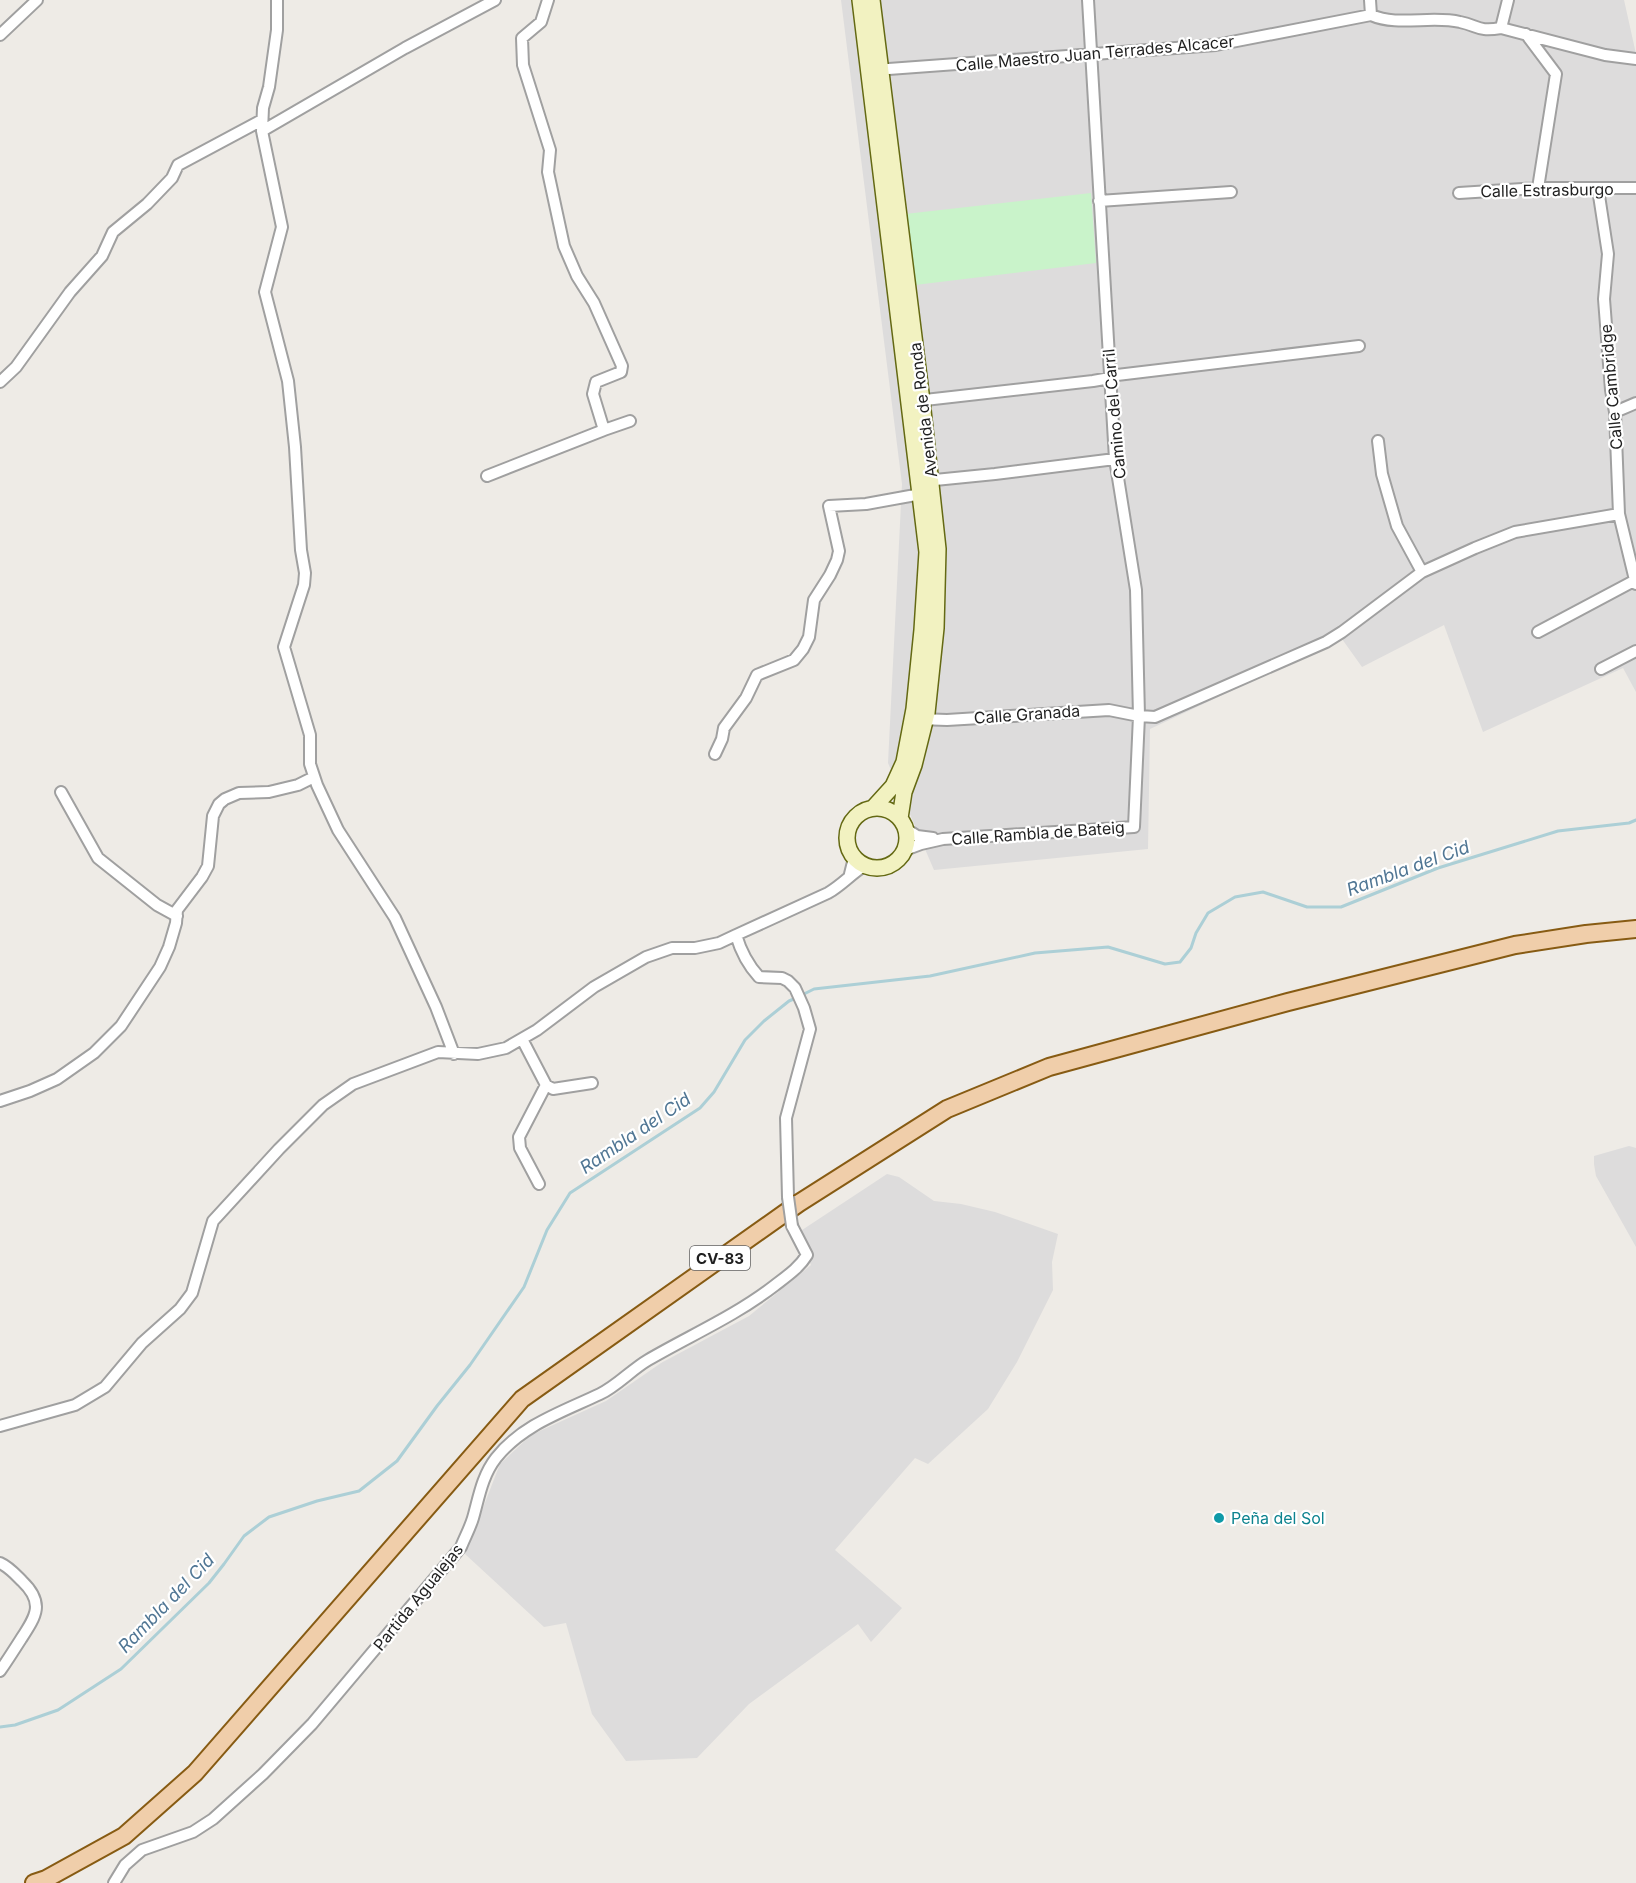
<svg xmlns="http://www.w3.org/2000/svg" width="1636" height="1883" viewBox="0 0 1636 1883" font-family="Inter,sans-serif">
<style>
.residential{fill:#dddcdc}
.park{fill:#c9f3ca}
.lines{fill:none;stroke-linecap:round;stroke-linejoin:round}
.stream{stroke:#accfd6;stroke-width:3}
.street-casing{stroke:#a0a0a0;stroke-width:14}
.secondary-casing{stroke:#646913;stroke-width:18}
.primary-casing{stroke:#875b13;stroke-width:20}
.street{stroke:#fff;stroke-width:10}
.secondary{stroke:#f2f2c1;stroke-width:15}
.primary{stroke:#f0ceaa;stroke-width:16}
.street-bridge-casing{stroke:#a0a0a0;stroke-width:14;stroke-linecap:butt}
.street-bridge{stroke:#fff;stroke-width:10}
.culture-dot{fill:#0f9aa8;stroke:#fff;stroke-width:2}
.labels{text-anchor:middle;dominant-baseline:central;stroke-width:4.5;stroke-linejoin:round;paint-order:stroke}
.shield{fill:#fff;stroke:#626262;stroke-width:1.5}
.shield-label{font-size:15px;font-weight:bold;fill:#1f1f1f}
.street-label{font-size:16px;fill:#1f1f1f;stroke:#fff}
.culture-label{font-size:16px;fill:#0d838f;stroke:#fff;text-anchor:start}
.water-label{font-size:18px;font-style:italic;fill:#507694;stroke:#fff}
</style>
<rect width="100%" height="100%" fill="#eeebe6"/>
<path class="residential" d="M841 0H1624L1636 54V692L1623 668 1483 732 1444 625 1362 667 1342 639 1150 729 1148 849 934 870 888 763 902 484Z
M1629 1146 1636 1148V1247L1596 1176 1594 1164V1156Z
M887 1174 899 1177 934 1201 961 1204 995 1212 1058 1234 1052 1262 1053 1290 1017 1362 988 1409 928 1464 915 1458 835 1550 902 1608 871 1642 858 1624 749 1704 697 1758 626 1761 592 1714 566 1623 544 1627 465 1554 500 1464 531 1435 606 1401 661 1363 749 1316 811 1265 796 1234Z"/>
<path class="park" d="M1091 193 1096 263 915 285 905 214Z"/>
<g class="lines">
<path class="stream" d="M802 995 814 989 930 976 1035 953 1108 947 1165 964 1180 962 1191 948 1196 933 1208 913 1235 897 1263 892 1307 907H1341L1438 868 1558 831 1629 823 1636 820
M0 1727 15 1725 58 1710 121 1669 209 1583 224 1564 244 1536 269 1517 317 1501 359 1491 397 1461 437 1406 470 1365 524 1287 547 1230 570 1193 700 1108 714 1092 745 1040 764 1021 789 1001 796 998"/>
<g class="street-casing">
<path id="street" d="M277 0V30L269 87 263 108 262 131 282 227 265 292 288 381 295 447 301 550 305 573 304 585 284 647 310 735V764L317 785 338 830 395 918 436 1007 454 1054
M548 0 541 22 522 38 523 65 550 150 548 172 564 246 577 276 594 303 622 366 621 372 596 382 593 394 604 430 630 421
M1370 0 1371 15
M1501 28 1508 0
M1526 34 1556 74 1538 188
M0 35 37 0
M875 70 1216 45 1371 15C1398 27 1431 15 1460 22 1479 26 1478 32 1501 28L1605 55 1636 59
M262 131 405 48 495 0
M1598 189 1608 254 1604 299 1611 390 1615 412 1619 514 1636 584
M1459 193 1538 188H1636
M1099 201 1231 192
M0 382 16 367 70 292 102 256 113 232 147 204 172 178 178 165 262 120
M916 401 1093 381 1110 378 1117 375 1359 346
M1615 412 1636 403
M1378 441 1382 474 1397 526 1422 572
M487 476 604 430
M925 481 995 474 1115 459
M1538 632 1634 581
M1601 669 1636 651
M919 719 947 720 1109 710 1139 716 1155 717 1326 642 1342 632 1422 572 1475 548 1515 532 1619 514
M715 754 722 739 724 728 746 698 757 675 794 660 803 649 809 637 814 600 830 575 837 560 839 551 829 506 866 504 921 494
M61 792 98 858 157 905 177 916
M906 829 917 836 933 838
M905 850 921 844 943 839 1134 827 1139 716 1136 590 1115 459 1088 0
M850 874 854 858
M522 1039 546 1085 519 1137 520 1148 539 1184
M546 1085 553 1089 592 1083
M0 1101 30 1091 57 1079 94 1053 121 1026 160 967 169 947 176 923 177 910 202 877 208 866 213 816 219 804 225 799 239 793 269 792 298 785 314 777
M788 1197 786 1118 810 1029 804 1008 795 988 788 981 782 978 759 977C747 964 741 952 736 935L828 893C842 885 851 874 864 866
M0 1426 75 1405 105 1387 142 1343 180 1309 192 1293 213 1221 279 1149 323 1105 353 1084 438 1052 478 1054 506 1048 537 1030 594 987 646 957 672 948H695L719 943 736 935
M0 1563C9 1567 15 1574 22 1581 45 1603 36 1616 21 1639 14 1650 7 1661 0 1671
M114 1883 125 1865 142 1850 193 1832 213 1819 263 1774 312 1724 461 1547C465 1537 470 1528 473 1518 479 1497 482 1476 496 1458 522 1425 562 1412 600 1394 617 1386 631 1370 648 1360 691 1335 735 1316 774 1286 787 1276 799 1268 807 1255L792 1226"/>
</g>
<g class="secondary-casing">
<path id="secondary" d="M860 0 927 552 922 630 914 709 904 762 893 786 873 808
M872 0 922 401 938 549 936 628 927 713 914 765 904 792 900 818
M847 838a30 30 0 1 1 60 0a30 30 0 1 1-60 0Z"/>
</g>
<g class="primary-casing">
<path id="primary" d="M34 1883 46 1879 124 1836 195 1773 522 1399 799 1203 947 1109 1049 1067 1288 1002 1515 945 1586 934 1636 929"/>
</g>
<use href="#street" class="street"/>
<use href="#secondary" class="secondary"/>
<use href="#primary" class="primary"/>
<g class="street-bridge-casing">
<path id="street-bridge" d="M788 1197 792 1226"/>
</g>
<use href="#street-bridge" class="street-bridge"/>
</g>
<circle class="culture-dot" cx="1219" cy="1518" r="6"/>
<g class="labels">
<rect class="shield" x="690" y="1246" width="60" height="24" rx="4.5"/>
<g class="shield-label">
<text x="720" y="1258">CV-83</text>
</g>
<g class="street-label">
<text transform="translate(1095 53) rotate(-5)">Calle Maestro Juan Terrades Alcacer</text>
<text transform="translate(1547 190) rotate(-1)">Calle Estrasburgo</text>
<text transform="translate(1611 387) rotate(-95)">Calle Cambridge</text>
<text transform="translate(923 410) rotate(-97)">Avenida de Ronda</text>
<text transform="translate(1114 414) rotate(-95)">Camino del Carril</text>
<text transform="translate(1027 714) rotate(-4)">Calle Granada</text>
<text transform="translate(1038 833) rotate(-4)">Calle Rambla de Bateig</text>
<text transform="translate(418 1597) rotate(-51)">Partida Agualejas</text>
</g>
<g class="culture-label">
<text x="1231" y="1518">Peña del Sol</text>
</g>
<g class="water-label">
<text transform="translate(1408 868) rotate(-20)">Rambla del Cid</text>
<text transform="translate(635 1133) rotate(-34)">Rambla del Cid</text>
<text transform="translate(166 1603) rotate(-46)">Rambla del Cid</text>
</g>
</g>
</svg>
